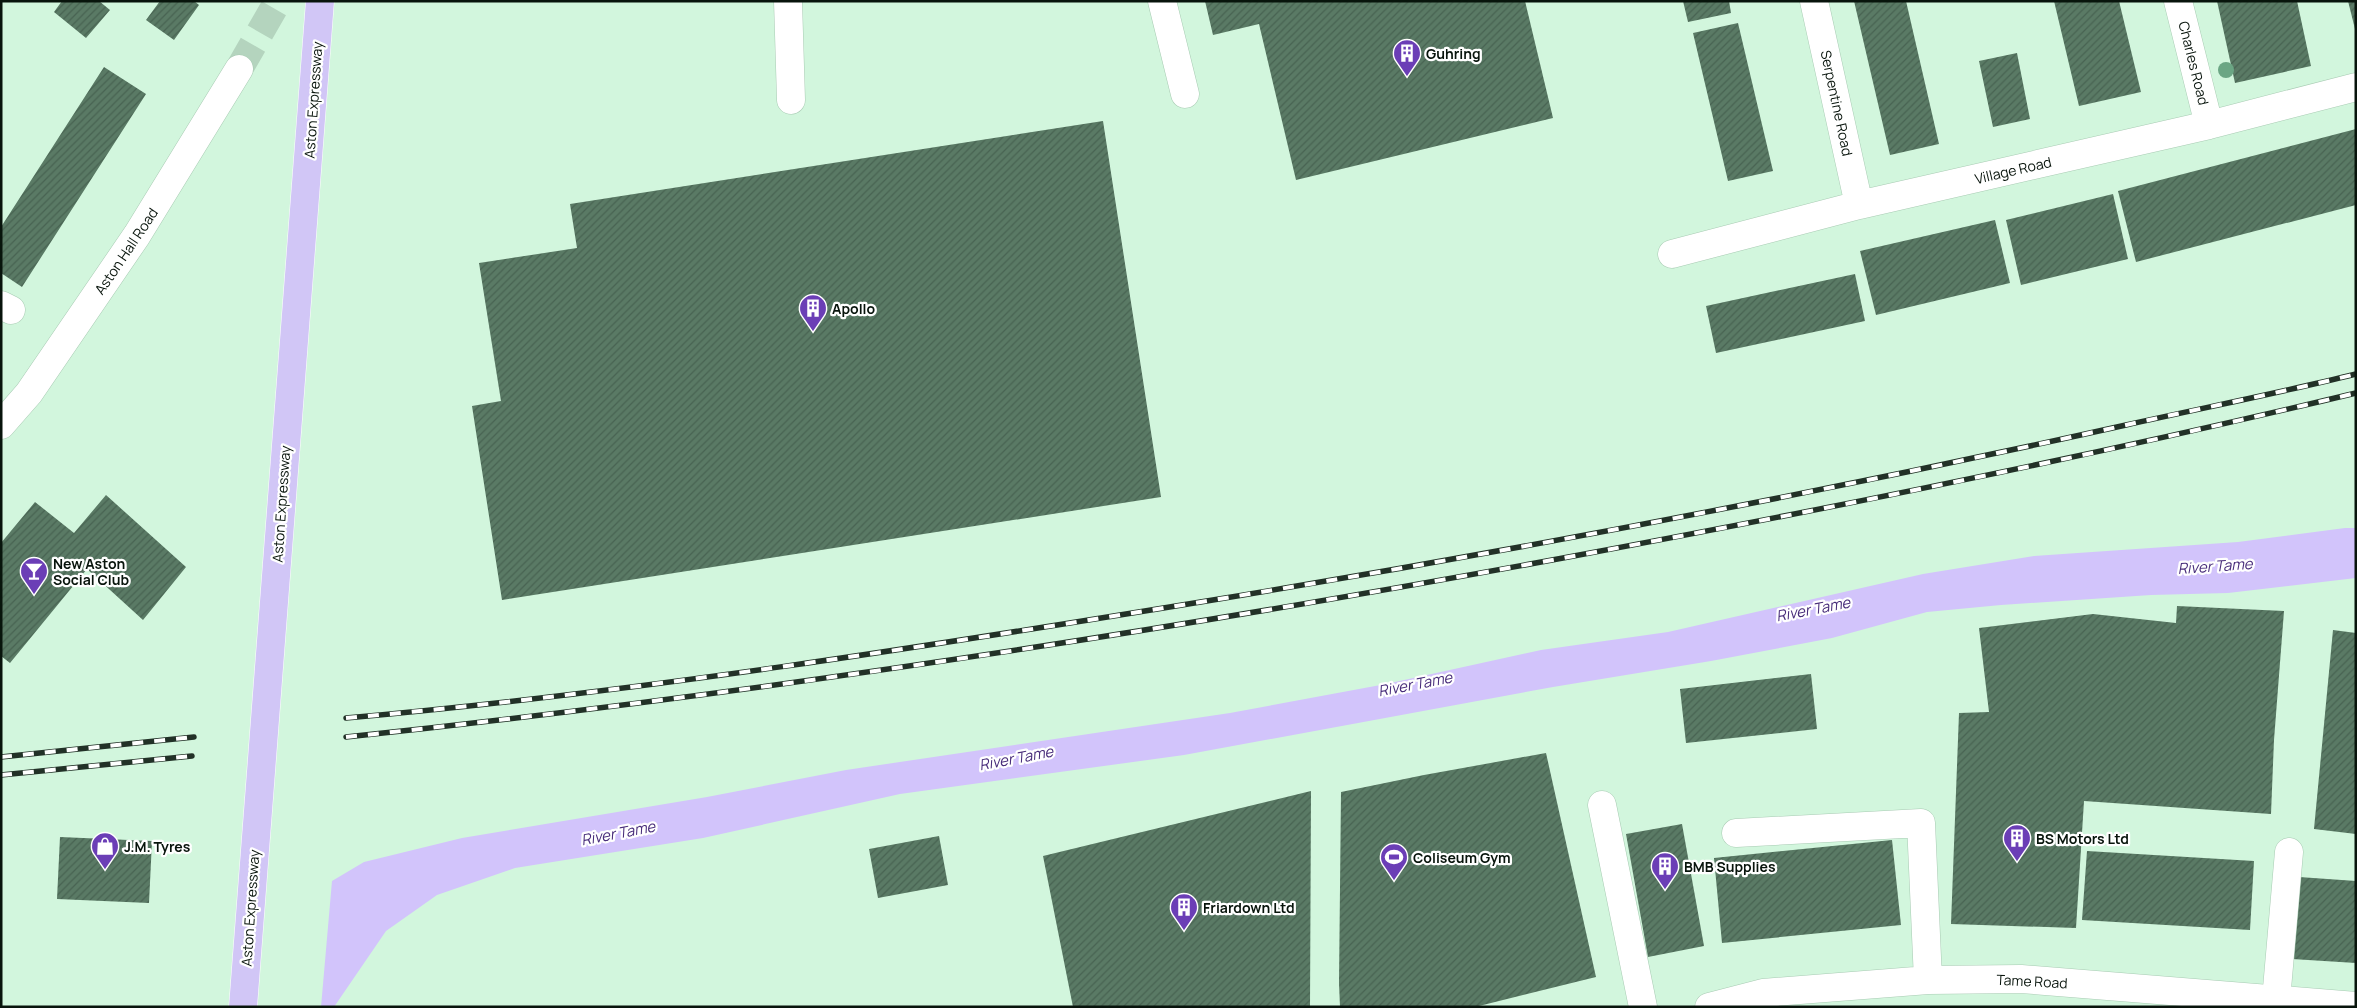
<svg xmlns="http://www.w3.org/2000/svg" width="2357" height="1008" viewBox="0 0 2357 1008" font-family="Manrope,sans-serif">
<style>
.water{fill:#d2c4fb}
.building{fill:url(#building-hatch)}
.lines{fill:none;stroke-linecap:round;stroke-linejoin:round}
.minor-tunnel{stroke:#b4d4be;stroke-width:28;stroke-dasharray:28 14;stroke-linecap:butt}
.minor-casing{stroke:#a8cbb3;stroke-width:29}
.minor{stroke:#fff;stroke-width:28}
.rail-casing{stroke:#223127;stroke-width:5.5}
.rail{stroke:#fff;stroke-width:4;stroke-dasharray:11;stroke-linecap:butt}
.highway-bridge-casing{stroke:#fff;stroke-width:29;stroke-linecap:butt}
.highway-bridge{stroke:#d1c6f6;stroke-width:28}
.tree{fill:#6ba684}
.labels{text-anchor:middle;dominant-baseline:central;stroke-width:4.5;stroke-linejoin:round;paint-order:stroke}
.poi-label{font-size:14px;font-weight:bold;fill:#08140c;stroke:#fff;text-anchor:start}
.street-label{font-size:14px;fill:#08140c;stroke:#fff}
.water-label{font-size:15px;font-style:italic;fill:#482d7a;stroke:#fff}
</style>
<defs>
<pattern id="building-hatch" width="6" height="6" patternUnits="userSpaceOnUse" patternTransform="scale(1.25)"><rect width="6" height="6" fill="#5a7a65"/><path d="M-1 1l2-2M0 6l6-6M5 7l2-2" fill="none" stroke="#486352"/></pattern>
</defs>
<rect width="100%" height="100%" fill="#d2f6dd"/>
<path class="water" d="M2345 528H2356V578L2228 593 2151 595 2001 605 1927 612 1832 638 1711 661 1553 687 1184 755 900 794 703 838 515 868 437 895 386 931 334 1007H321L332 881 364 862 462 838 707 797 846 770 1230 713 1386 684 1541 650 1668 632 1923 574 2034 556 2238 542Z"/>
<path class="building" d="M62 1H99L110 10 86 38 54 12Z
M160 1H194L199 5 174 40 146 20Z
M1205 1H1525L1553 118 1296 180 1259 24 1213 35Z
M1683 1H1729L1731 13 1688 22Z
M1854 1H1906L1939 144 1890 155Z
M2054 1H2119L2141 92 2079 106Z
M2217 1H2297L2311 66 2235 83Z
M2348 1H2356V29H2355Z
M1738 23 1773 171 1728 181 1693 33Z
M2017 53 2030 119 1993 127 1979 61Z
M104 67 146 94 22 287 1 273V227Z
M1103 121 1161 497 502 600 472 406 501 401 479 263 577 248 570 204Z
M2356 129V205L2136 262 2118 191Z
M2113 194 2128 259 2021 285 2006 220Z
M1995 220 2010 283 1876 315 1860 251Z
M1855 274 1865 321 1716 353 1706 306Z
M106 495 186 567 143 620 87 569 10 663 1 656V543L35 502 74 533Z
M2177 606 2284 611 2274 740 2271 814 2084 801 2076 928 1951 924 1959 713 1989 712 1979 628 2093 614 2176 623Z
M2333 630 2356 633V834L2314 829Z
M1811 674 1817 729 1686 743 1680 689Z
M1546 753 1596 977 1475 1007H1340L1339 983 1341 792 1424 775Z
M1311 791 1310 1007H1073L1043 856Z
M1682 824 1704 946 1648 957 1626 834Z
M939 836 948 885 878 898 869 849Z
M60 837 152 841 149 903 57 899Z
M1892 840 1901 925 1722 943 1714 858Z
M2087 851 2254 861 2250 930 2082 920Z
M2299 877 2356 881V963L2292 959Z"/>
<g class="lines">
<path class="minor-tunnel" d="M239 69 278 1"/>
<g class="minor-casing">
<path id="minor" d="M788 1 791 100
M1162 1 1185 94
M1814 1 1859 205
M2178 1 2209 125
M1672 254 1859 205 2209 125 2356 87
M1 305 11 310
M1 425 29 393 137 235 239 69
M1602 805 1643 1007
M1736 833 1921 823 1928 980
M2276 1000 2289 852
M1709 1007 1763 993 1928 980 2021 979 2356 1006"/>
</g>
<use href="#minor" class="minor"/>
<g class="rail-casing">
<path id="rail" d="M346 718C639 692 930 646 1219 599 1524 549 1824 492 2126 425 2202 408 2279 393 2356 374
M346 737C754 694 1160 632 1563 558 1828 509 2093 456 2356 393
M1 757 194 737
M1 775 192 756"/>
</g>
<use href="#rail" class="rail"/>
<g class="highway-bridge-casing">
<path id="highway-bridge" d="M243 1007 320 1"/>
</g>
<use href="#highway-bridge" class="highway-bridge"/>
</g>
<circle class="tree" cx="2226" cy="70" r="8"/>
<defs>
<g id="building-pin" transform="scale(1.4375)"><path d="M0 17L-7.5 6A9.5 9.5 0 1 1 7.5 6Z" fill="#6b3eb6" stroke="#fff"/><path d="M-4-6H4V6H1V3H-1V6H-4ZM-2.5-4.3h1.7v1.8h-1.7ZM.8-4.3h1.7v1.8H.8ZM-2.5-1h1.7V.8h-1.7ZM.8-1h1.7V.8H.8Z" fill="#fff"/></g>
<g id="bar-pin" transform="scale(1.4375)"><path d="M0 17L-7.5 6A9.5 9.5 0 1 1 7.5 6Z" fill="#6b3eb6" stroke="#fff"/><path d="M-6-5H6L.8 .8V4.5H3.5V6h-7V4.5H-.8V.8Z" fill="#fff"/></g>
<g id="shop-pin" transform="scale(1.4375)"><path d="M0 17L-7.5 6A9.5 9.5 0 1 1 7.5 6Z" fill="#6b3eb6" stroke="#fff"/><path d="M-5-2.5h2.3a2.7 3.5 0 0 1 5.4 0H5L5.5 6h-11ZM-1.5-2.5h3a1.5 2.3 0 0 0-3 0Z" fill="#fff"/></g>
<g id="stadium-pin" transform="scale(1.4375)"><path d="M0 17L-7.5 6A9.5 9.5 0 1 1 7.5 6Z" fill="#6b3eb6" stroke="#fff"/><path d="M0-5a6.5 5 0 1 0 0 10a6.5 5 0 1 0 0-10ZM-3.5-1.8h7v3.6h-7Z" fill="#fff"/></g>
</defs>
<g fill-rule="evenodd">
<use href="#building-pin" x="1407" y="53"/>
<use href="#building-pin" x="813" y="308"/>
<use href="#bar-pin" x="34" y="571"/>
<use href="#building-pin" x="2017" y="838"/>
<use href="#shop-pin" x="105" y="846"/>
<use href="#stadium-pin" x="1394" y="857"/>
<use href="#building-pin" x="1665" y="866"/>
<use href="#building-pin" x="1184" y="907"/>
</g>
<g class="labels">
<g class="poi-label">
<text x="1426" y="53">Guhring</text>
<text x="832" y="308">Apollo</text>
<text x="53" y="563">New Aston<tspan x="53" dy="16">Social Club</tspan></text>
<text x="2036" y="838">BS Motors Ltd</text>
<text x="124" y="846">J.M. Tyres</text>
<text x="1413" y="857">Coliseum Gym</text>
<text x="1684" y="866">BMB Supplies</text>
<text x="1203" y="907">Friardown Ltd</text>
</g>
<g class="street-label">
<text transform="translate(2194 63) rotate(76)">Charles Road</text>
<text transform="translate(313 100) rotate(-86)">Aston Expressway</text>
<text transform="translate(1837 103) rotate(78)">Serpentine Road</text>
<text transform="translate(2013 170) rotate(-13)">Village Road</text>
<text transform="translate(126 251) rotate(-56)">Aston Hall Road</text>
<text transform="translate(281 504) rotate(-86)">Aston Expressway</text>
<text transform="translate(250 908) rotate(-86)">Aston Expressway</text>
<text transform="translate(2032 981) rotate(3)">Tame Road</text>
</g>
<g class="water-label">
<text transform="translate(2215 566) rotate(-4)">River Tame</text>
<text transform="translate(1813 609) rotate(-11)">River Tame</text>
<text transform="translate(1415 684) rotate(-11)">River Tame</text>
<text transform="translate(1016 758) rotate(-11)">River Tame</text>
<text transform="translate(618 833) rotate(-11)">River Tame</text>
</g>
</g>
<rect width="2357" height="1008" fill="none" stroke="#08140c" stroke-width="5"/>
</svg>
